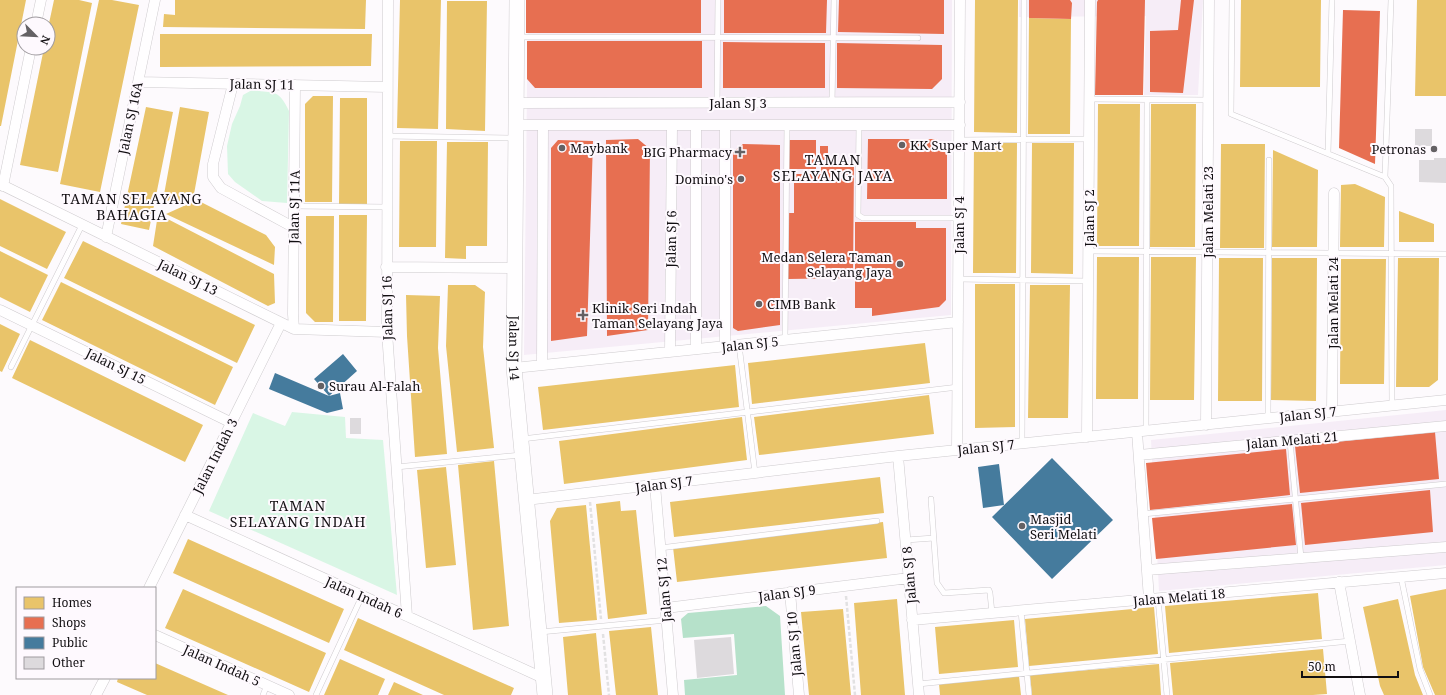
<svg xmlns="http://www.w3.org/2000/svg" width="1446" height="695" viewBox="0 0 1446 695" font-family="'Noto Serif',serif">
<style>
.built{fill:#f6edf7}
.green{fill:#d9f6e5}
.forest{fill:#b6e1ca}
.homes{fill:#e9c46a}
.shops{fill:#e76f51}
.public{fill:#457b9d}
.building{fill:#dddadd}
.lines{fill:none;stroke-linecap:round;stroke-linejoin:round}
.lane-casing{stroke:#cecbce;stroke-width:6}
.street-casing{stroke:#cecbce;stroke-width:11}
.secondary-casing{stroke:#cecbce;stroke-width:16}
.path{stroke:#e2e1e2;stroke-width:2.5;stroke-dasharray:4 2;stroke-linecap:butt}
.lane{stroke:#fffeff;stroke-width:5}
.street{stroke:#fffeff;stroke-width:10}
.secondary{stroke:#fffeff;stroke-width:15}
.poi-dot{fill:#646164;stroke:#fef9fe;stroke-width:1.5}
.labels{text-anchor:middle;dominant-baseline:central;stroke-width:4;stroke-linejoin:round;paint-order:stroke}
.street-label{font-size:13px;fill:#110e11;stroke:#fef9fe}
.poi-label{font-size:13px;fill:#110e11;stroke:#fef9fe;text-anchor:start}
.neighbourhood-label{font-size:14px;letter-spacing:1px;fill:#110e11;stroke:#fef9fe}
</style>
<rect width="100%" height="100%" fill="#fdfafd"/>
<path class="built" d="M528 0H952L951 315 524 355Z
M1019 0H1203L1198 95H1144L1146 16 1019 17Z
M1446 410V565L1159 591 1151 440Z"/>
<path class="green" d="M252 90C274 94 278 88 289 111L287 203 262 201 235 182 228 174 227 146 232 124 240 106 243 95Z
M292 412 345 417 346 438 383 440 397 595 209 511 253 413 285 426Z"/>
<path class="forest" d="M766 606 780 616 785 695H685L684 680 737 675 734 634 683 638 681 619 688 613Z"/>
<path class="homes" d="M0 0H26L1 126H0Z
M54 0H79L92 3 58 172 20 165 44 48H48V28Z
M99 0H112L139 5 100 192 60 184Z
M175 0H366L365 29 163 27 164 14 175 15Z
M400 0H441L438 129 397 128Z
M975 0H1018L1017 133 974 132Z
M1241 0H1321L1320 87H1240Z
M1417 0H1446V96H1415Z
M447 1H487L485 131 446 129Z
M1029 18 1071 19 1070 134H1028Z
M160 34H372L371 66 160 67Z
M313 96H333L332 202H305V104Z
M340 98H367V204H339Z
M1098 104H1140L1139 246H1097Z
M1151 104H1196L1195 247H1150Z
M146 107 173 112 149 230 121 224Z
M180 107 209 112 194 194 178 202 163 200Z
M400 141H437L436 247H399Z
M447 142H488L487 246H466V259L445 258Z
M974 143H1017L1016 273H973Z
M1032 143H1074L1073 274 1031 273Z
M1221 144H1265L1264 248H1220Z
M1273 150 1318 170 1317 247H1272Z
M1355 184 1385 197 1384 247H1340L1341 185Z
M0 199 66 232 47 269 0 246Z
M197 200 266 235 275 247 274 265 166 214Z
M1399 211 1434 224V242H1399Z
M158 214 274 274 275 303 268 306 153 246Z
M339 215H367L366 321H339Z
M306 216H334L333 322H315L306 313Z
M83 241 255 325 237 363 64 278Z
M0 251 48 275 30 312 0 297Z
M1097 257H1139L1138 399H1096Z
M1151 257H1196L1194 400H1150Z
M1219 258H1263L1262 401H1218Z
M1272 258H1317L1316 401 1271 400Z
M1398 258H1439L1438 380 1429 387H1396Z
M1341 259H1386L1384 384H1340Z
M61 282 233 367 215 405 42 320Z
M975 284H1015V427L975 428Z
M448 285H475L485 292 483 347 494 448 457 452 446 346Z
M1030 285H1070L1068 418H1028Z
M406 295 440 296 438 348 447 454 415 457 407 336Z
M0 324 20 334 2 372 0 371Z
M30 340 203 425 185 462 12 378Z
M925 343 930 383 752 404 748 363Z
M735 365 739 407 543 430 538 387Z
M929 395 934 434 759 455 754 417Z
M742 417 747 460 564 484 559 441Z
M494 461 509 626 473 630 458 465Z
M446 467 456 565 426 568 417 470Z
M880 477 884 513 674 537 670 502Z
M620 501 621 511 636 510 647 614 608 619 596 504Z
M586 505 597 620 559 623 550 521 557 508Z
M883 522 887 558 677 582 673 547Z
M188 539 344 609 329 643 173 573Z
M183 589 326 653 309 692 165 628Z
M1446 589V695H1435L1423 667 1410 596Z
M1318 593 1322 639 1169 653 1165 606Z
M897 599 905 695H861L854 603Z
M1398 599 1415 675 1423 695H1384L1380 686 1363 607Z
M1154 607 1158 654 1029 666 1025 619Z
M843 609 851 695H809L801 612Z
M358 618 514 688 511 695H444L344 650Z
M1014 620 1018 667 939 674 935 627Z
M651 627 658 695H616L609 631Z
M596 633 602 695H568L563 637Z
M1323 649 1327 694 1313 695H1173L1170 663Z
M340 659 385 679 378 695H324Z
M155 663 228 695H147L117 682 118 678H155Z
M1159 664 1161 695H1032L1030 675Z
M1019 676 1021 695H940L939 684Z
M394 682 423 695H388Z"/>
<path class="shops" d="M526 0H701V33H526Z
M724 0H827L826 33H724Z
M839 0H944V34L838 32Z
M1029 0H1070L1072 3 1071 19 1029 18Z
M1098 0H1145L1143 95H1095L1097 2Z
M1181 0H1194L1183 93 1150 92V31L1178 30Z
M1343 10 1380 11 1375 164 1339 148Z
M527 41H702V88H535L527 79Z
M723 42 825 43V88H723Z
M837 43 942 45V79L932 89 837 88Z
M638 139 650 149 648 330 607 336 606 140Z
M868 139H936L947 150V199H867Z
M558 140 593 141 587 336 551 341V148Z
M789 140H816V169H789Z
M743 144 780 145V325L738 331 733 328V152Z
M820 146H828V160H820Z
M821 163H854L853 278 788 279V213H794V174H821Z
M855 222H916V228H946V300L939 307 872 316V308H855Z
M1435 432 1439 479 1300 493 1295 446Z
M1286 449 1290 495 1150 510 1146 463Z
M1430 490 1433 532 1305 545 1301 503Z
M1292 504 1296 545 1156 559 1152 518Z"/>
<path class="public" d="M343 354 357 371 329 396 314 379Z
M275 373 329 396 340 393 343 409 327 413 269 389Z
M1052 458 1113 520 1052 579 992 517Z
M999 464 1004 505 983 508 978 467Z"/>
<path class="building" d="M1415 129H1432V146H1415Z
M1434 158H1446V183L1419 182V160H1434Z
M350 418H361V434H350Z
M731 637 734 674 697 678 694 640Z"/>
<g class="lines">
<g class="lane-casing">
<path id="lane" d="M1232 0 1231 114 1385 177 1391 186 1392 406
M518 37 918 38
M1090 99 1209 100
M832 102 834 0
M717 103 718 0
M859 125 858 215 863 218H959
M387 136 514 138
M960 140 1089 139
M1328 153 1332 0
M1385 177 1391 0
M294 206 386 207
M1088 251 1446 254
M958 279 1088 281
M785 340 787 125
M739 345 755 473
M11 367 82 225
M1268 418 1269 160
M1146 431 1147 100
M522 439 958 387
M1290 441 1301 558
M1022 443 1024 0
M396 467 521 455
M931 499 937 583 944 593 989 590 990 593 992 613
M1143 514 1446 484
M906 540 934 538
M660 548 877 521
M1401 577 1420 669 1430 695
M1158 599 1167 695
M1021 611 1029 695
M540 632 667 620
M918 684 1350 641
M263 695 267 685
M316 695 362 596"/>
</g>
<g class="street-casing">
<path id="street" d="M388 0 387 332 407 616
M36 24 41 0
M138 82 387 87
M233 84 213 164V177L221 188 293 227
M516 103 960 102
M516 125H960
M696 125V349
M725 125V346
M0 184 294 329 387 332
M3 186 31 48
M106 237 155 0
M386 267 515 268
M0 310 232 423
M294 329 293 314 295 85
M670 352 672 125
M542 365 543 125
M514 368 958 322
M1332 412 1334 193
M1206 425 1209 0
M1137 432 1149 599
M1087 437 1090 0
M957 450 960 0
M1139 455 1446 426
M898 456 919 695
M655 485 673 695
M526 500 898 456 1446 400
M185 515 543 678
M1147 570 1446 547
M1339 582 1360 695
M149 588 281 323
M790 592 799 695
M666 608 909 578
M912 620 1446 573
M155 635 289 695
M96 695 105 678"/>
</g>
<g class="secondary-casing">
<g id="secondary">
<path id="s1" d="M517 0 514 368 545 695"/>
</g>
</g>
<path class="path" d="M590 502 601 619
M846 596 855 695
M603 634 609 695"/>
<use href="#lane" class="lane"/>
<use href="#street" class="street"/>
<use href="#secondary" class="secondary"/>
</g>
<g class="poi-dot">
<circle cx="902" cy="145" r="4"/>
<circle cx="562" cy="148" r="4"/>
<circle cx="1434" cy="149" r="4"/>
<path d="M738 146h4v4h4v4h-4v4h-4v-4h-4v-4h4z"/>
<circle cx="741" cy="179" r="4"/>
<circle cx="900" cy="264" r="4"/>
<circle cx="759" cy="304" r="4"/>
<path d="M581 309h4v4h4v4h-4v4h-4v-4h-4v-4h4z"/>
<circle cx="321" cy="386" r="4"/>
<circle cx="1022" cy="526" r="4"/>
</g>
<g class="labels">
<g class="street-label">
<text transform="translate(262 84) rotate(1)">Jalan SJ 11</text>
<text x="738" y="103">Jalan SJ 3</text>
<text transform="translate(130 118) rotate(-78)">Jalan SJ 16A</text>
<text transform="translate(294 207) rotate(-89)">Jalan SJ 11A</text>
<text transform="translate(1208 212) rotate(-90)">Jalan Melati 23</text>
<text transform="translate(1089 218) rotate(-90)">Jalan SJ 2</text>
<text transform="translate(959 225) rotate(-90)">Jalan SJ 4</text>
<text transform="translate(671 239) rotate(-89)">Jalan SJ 6</text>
<text transform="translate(188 277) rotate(26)">Jalan SJ 13</text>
<text transform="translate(1333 303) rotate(-90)">Jalan Melati 24</text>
<text transform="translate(387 308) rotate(-91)">Jalan SJ 16</text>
<text transform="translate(750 344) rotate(-6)">Jalan SJ 5</text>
<text stroke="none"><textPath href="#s1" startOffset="348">Jalan SJ 14</textPath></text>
<text transform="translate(116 366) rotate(26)">Jalan SJ 15</text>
<text transform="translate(1308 414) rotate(-6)">Jalan SJ 7</text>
<text transform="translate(1292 440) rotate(-5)">Jalan Melati 21</text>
<text transform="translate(986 447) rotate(-6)">Jalan SJ 7</text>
<text transform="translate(215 456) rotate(-63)">Jalan Indah 3</text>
<text transform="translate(664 484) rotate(-7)">Jalan SJ 7</text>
<text transform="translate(909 575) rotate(-95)">Jalan SJ 8</text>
<text transform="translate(664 590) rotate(-95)">Jalan SJ 12</text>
<text transform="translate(787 593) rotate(-7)">Jalan SJ 9</text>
<text transform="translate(364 597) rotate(24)">Jalan Indah 6</text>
<text transform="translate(1179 597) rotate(-5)">Jalan Melati 18</text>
<text transform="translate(794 644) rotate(-95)">Jalan SJ 10</text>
<text transform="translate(222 665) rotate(24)">Jalan Indah 5</text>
</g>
<g class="poi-label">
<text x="910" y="145">KK Super Mart</text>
<text x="570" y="148">Maybank</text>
<text x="1426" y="149" text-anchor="end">Petronas</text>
<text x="732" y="152" text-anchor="end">BIG Pharmacy</text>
<text x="733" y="179" text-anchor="end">Domino's</text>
<text x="892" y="257" text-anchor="end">Medan Selera Taman<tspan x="892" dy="15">Selayang Jaya</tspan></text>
<text x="767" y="304">CIMB Bank</text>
<text x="592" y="308">Klinik Seri Indah<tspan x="592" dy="15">Taman Selayang Jaya</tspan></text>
<text x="329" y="386">Surau Al-Falah</text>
<text x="1030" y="519">Masjid<tspan x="1030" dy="15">Seri Melati</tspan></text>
</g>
<g class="neighbourhood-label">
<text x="833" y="159">TAMAN<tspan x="833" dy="16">SELAYANG JAYA</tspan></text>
<text x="132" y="198">TAMAN SELAYANG<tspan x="132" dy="16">BAHAGIA</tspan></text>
<text x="298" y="505">TAMAN<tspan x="298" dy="16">SELAYANG INDAH</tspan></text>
</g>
</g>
<rect x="16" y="587" width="140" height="92" fill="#fef9fe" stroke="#9f9b9f"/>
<rect x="24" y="597" width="20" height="12" fill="#e9c46a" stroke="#9f9b9f"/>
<text x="52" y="607" font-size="12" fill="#110e11">Homes</text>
<rect x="24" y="617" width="20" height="12" fill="#e76f51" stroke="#9f9b9f"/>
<text x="52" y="627" font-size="12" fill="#110e11">Shops</text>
<rect x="24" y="637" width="20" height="12" fill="#457b9d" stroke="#9f9b9f"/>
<text x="52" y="647" font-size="12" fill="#110e11">Public</text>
<rect x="24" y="657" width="20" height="12" fill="#dddadd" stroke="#9f9b9f"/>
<text x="52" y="667" font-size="12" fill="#110e11">Other</text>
<g transform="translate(36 36) rotate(114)"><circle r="19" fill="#fef9fe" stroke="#9f9b9f"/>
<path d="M0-3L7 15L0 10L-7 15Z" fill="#646164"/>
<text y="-6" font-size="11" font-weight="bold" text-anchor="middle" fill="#110e11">N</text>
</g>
<path d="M1302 671v6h96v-6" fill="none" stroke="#110e11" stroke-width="2"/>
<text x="1308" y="671" font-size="12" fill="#110e11" stroke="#fef9fe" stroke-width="3" paint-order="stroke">50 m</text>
</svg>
